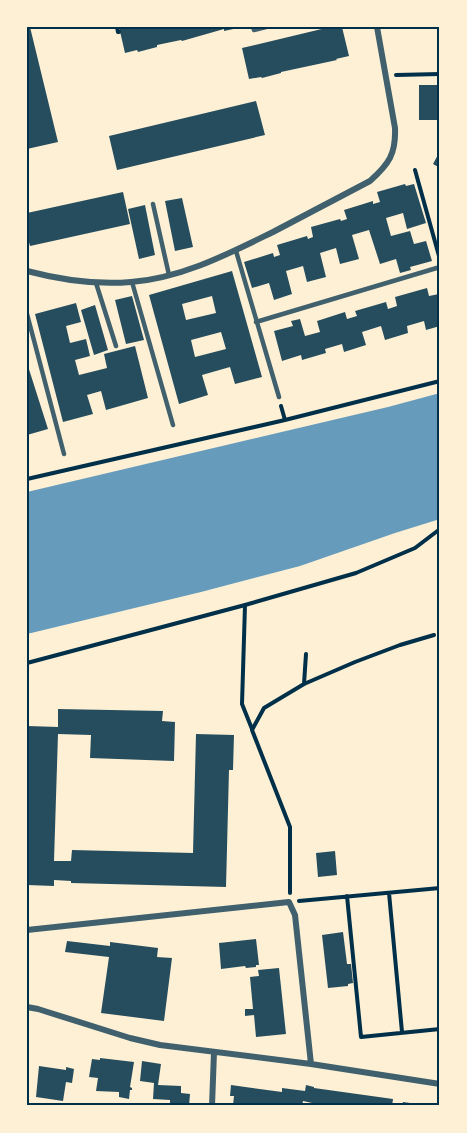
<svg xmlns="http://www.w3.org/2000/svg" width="467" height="1133" viewBox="0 0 467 1133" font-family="'IBM Plex Sans',sans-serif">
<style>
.water{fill:#669bbc}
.building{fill:#264d5e;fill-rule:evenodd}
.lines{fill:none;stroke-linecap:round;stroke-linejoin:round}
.path{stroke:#003049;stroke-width:4}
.service{stroke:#3f606c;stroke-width:4.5}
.minor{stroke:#3f606c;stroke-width:6}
.neatline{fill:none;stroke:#003049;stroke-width:2}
</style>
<rect width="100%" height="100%" fill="#fdf0d5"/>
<path class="water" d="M440 393V519L395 533 300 566 201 592 27 634V492L388 407Z"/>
<path class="building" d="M27 27H30L58 142 27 149Z
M119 27H238V28L224 31V29L182 41 181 40 157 45V47L138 52 137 50 125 53Z
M330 27H342L349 56 336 59 337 60 281 72V73L262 78 261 77 249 79 242 48Z
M419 85H440V120H419Z
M256 101 265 135 117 170 109 136Z
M440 151V168L433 164Z
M405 184 406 186 414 184 426 223 407 229 403 213 386 218 391 236 410 231 414 244 426 241 432 261 410 267 411 270 400 273 396 259 380 264 369 230 352 235 359 259 340 264 336 248 320 253 326 277 307 282 303 266 286 271 292 294 274 300 269 283 252 288 244 262 273 253 274 257 280 255 277 245 307 236 308 239 313 237 311 227 340 219 341 221 347 219 344 210 373 201V204L380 202 377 192Z
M123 192 130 224 30 246 27 235V213Z
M182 198 193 247 175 251 165 201Z
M145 205 155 255 139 259 128 209Z
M232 271 262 377 235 384 230 367 202 375 208 395 179 404 149 295ZM212 296 216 313 186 320 182 304ZM221 332 226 349 195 357 191 340Z
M427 288 429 296 439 294 440 326 426 330 424 321 407 326 408 333 385 340 381 326 362 332 366 345 344 352 342 344 325 349 326 353 302 360 301 355 282 361 274 331 293 326 291 321 300 319 305 336 320 332 317 321 345 312 347 319 357 316 355 311 386 302 388 309 397 306 395 297Z
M132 296 144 340 126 344 115 300Z
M76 303 81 322 66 326 70 343 86 339 90 356 75 360 79 375 107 368 104 354 135 346 148 398 106 410 101 391 87 395 93 414 63 422 35 314Z
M95 305 108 350 94 355 81 310Z
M27 363 48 429 27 435Z
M58 709 163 711 162 721 175 722 174 761 90 758 91 735 58 734 54 861H71L72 850 193 853 196 734 234 735 233 770H229L226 887 71 883V881L54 880V886L27 885 28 726 58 727Z
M335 851 337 875 318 877 316 853Z
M343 932 347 964H351L353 983 348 984V986L328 988 322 935Z
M256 939 259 965H256V967L246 968 245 966 221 969 219 943Z
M67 941 110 946V942L158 948 157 957 172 958 164 1021 101 1013 109 957 65 952Z
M279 968 286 1034 256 1037 254 1015 245 1016V1009H253L250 977 259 976 258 970Z
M100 1058 134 1062 130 1087 132 1088V1090H130L129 1099 119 1097V1092L96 1091 98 1078 89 1077 92 1059 100 1060Z
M142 1061 161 1064 158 1085 181 1086V1093L190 1094 189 1106H170V1100L153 1099 154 1083 140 1081Z
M39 1066 66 1070V1067L74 1069 72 1083 66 1082 63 1101 36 1097Z
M231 1085 282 1092V1088L305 1091 306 1085 314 1087V1088L393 1099 392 1106H312V1103L303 1101 302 1106H234L233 1105 234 1096H230Z
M403 1102 424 1105V1106H402Z"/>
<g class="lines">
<path class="path" d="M117 27 118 32H119
M396 75 440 74
M415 170 439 256
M281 406 285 420
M27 479 285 420 440 381
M245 605 242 704 252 729
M27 663 245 605 356 573 415 548 440 529
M304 684 306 654
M290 893V827L252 730 264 708 304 684 355 662 400 645 434 635
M389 893 402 1032
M347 896 361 1037 440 1029
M299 901 440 888"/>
<path class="service" d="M253 27 254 30 266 27
M153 204 169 275
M236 251 279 397
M132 282 173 425
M96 283 116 346
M27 314 64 454
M256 322 440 267"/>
<path class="minor" d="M27 271C61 280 96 285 131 282 182 278 228 254 273 232 305 215 338 198 370 181 389 164 396 154 395 128L377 27
M27 930 289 902 295 915 311 1064
M27 1007 38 1009 130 1038 160 1045 311 1064 440 1084
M212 1106 214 1052"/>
</g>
<rect width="467" height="1133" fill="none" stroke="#fdf0d5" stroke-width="57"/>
<rect x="28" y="28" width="410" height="1076" class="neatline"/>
</svg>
